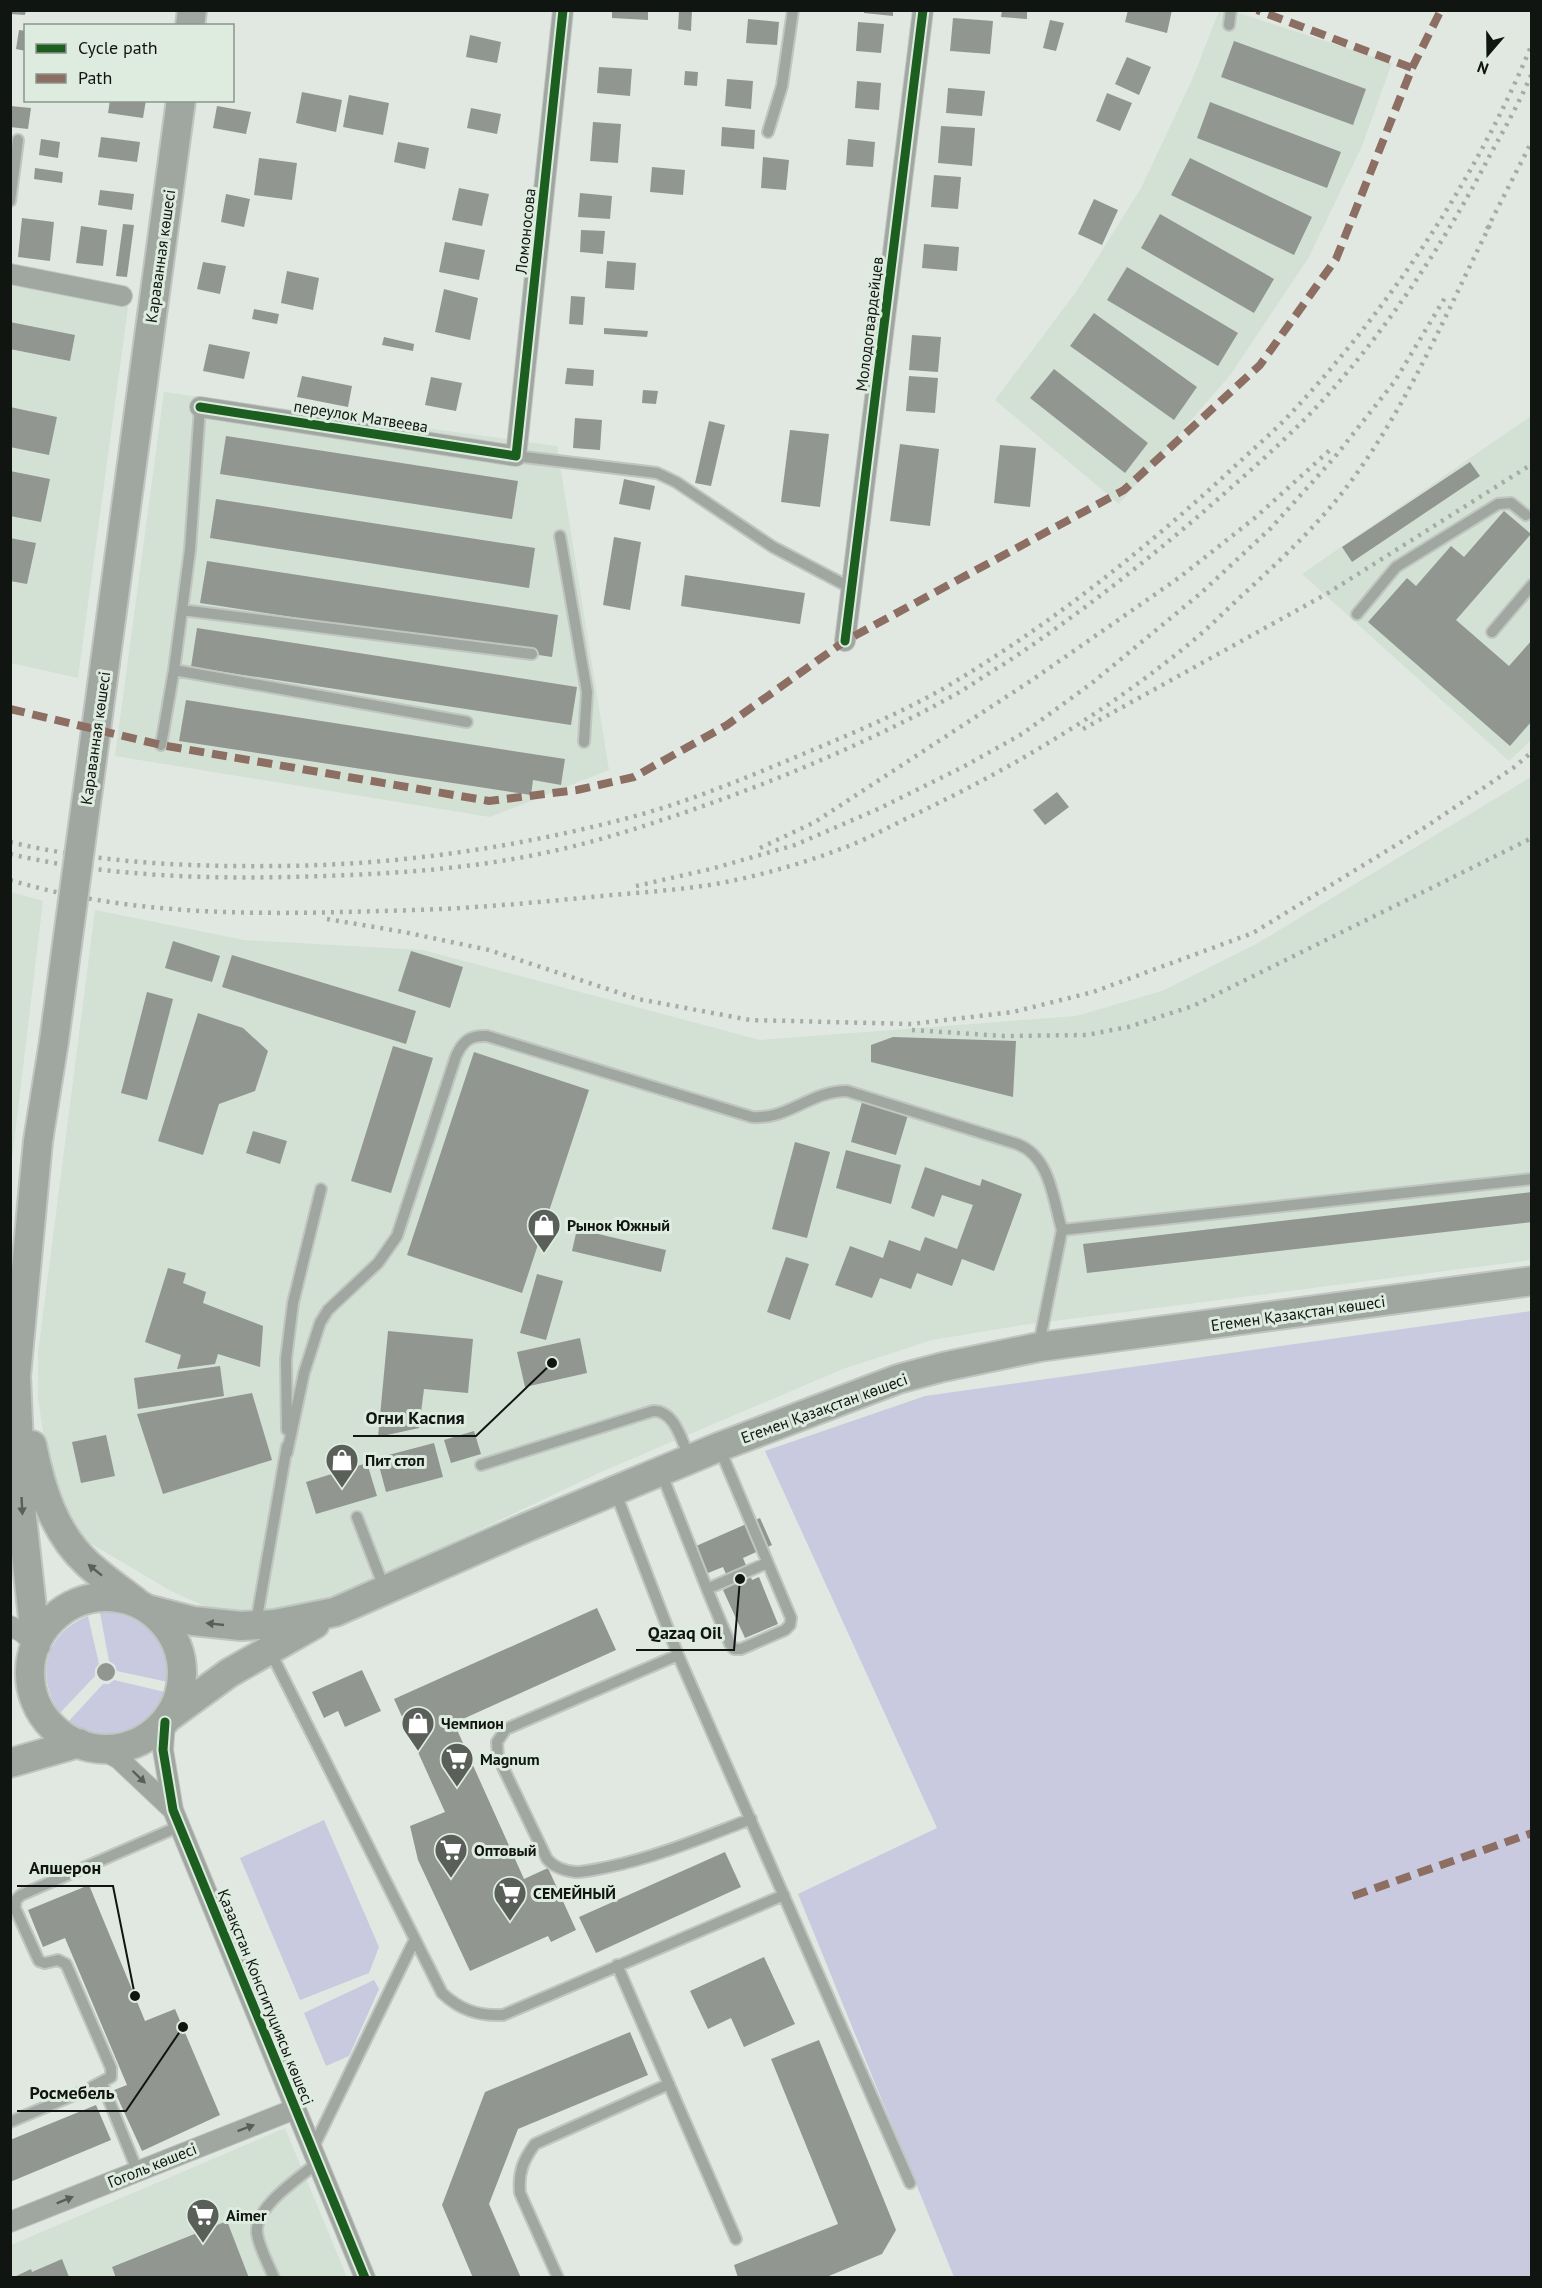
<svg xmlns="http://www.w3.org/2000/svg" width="1542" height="2288" viewBox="0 0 1542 2288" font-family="'PT Sans',sans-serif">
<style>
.built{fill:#d3e0d4}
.green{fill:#c9c9df}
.building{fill:#919691}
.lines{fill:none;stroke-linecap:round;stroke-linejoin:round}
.service-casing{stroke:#c1c5c1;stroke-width:14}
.minor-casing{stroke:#c1c5c1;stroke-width:22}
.secondary-casing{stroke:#c1c5c1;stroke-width:32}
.service{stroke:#a0a7a1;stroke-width:10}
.minor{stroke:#a0a7a1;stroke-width:20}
.secondary{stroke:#a0a7a0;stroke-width:28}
.rail{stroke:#a5aca6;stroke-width:4.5;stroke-dasharray:3 6;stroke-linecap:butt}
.secondary-bridge-casing{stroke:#c1c5c1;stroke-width:32;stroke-linecap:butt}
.secondary-bridge{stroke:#a0a7a0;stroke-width:28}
.quiet{stroke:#8d6e63;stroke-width:8;stroke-dasharray:15 8;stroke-linecap:butt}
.cycleway-casing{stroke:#deebdf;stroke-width:13}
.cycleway{stroke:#1b5e20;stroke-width:9}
.oneway{fill:#585e58}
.oneway2{fill:#585e59}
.labels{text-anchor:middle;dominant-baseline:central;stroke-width:6;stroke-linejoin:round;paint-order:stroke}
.street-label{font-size:16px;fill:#111511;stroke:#deebdf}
.poi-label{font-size:16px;font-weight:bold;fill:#111511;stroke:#deebdf;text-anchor:start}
.leader{fill:none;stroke:#111511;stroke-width:2}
.callout-dot{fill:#111511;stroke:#deebdf;stroke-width:2}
.callout-label{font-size:18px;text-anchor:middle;font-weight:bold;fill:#111511;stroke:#deebdf;stroke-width:6;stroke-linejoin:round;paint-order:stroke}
</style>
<rect width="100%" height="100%" fill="#e1e8e2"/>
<path class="built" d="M1219 11H1233L1392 63 1362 146 1309 257 1231 374 1119 504 995 400 1078 289 1141 188 1192 80Z
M10 285 128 307 78 678 11 663Z
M164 392 557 446 609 770 490 817 115 756Z
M1531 416V740L1509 761 1302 574Z
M1531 777V1260L1023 1325 932 1340 843 1369 601 1472 338 1597 252 1614 211 1609 171 1591 83 1539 64 1506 47 1459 38 1398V1353L95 910 244 940 423 950 760 1040 1076 1016 1162 991 1258 943Z
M11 892 43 901 11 1168 10 892Z
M285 2128 347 2277 11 2278V2245Z"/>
<path class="green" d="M1531 1311V2277H954L798 1894 937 1828 765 1451 925 1396Z
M110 1612C145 1618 173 1644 168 1682L117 1671 115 1665 109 1661 100 1613Z
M88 1616 99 1664 95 1669V1676L60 1713C34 1675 46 1633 88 1616Z
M114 1680 165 1692C148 1736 106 1746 68 1722L103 1684H109Z
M324 1820 379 1947 369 1973 300 2000 240 1858Z
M374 1980 379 1989 349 2056 326 2066 304 2013Z"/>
<path class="building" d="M10 10H26L25 15 10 14Z
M612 10H648V20L612 18Z
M679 10H692L691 31 678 29Z
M864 10H893V16L864 13Z
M1002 10H1027V19L1001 17Z
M1128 10H1172L1167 33 1125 22Z
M953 18 993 21 990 54 950 51Z
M748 19 779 22 777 45 746 43Z
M1050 20 1064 23 1056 51 1043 48Z
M858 22 884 24 881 53 856 51Z
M19 30 26 31V51L16 49Z
M470 35 501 42 497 63 466 57Z
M1234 41 1366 89 1353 125 1221 77Z
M1127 57 1151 67 1139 95 1115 84Z
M599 67 632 69 630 96 597 93Z
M685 71 698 72 697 86 684 85Z
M727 79 753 81 751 109 725 106Z
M857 81 881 83 879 110 855 108Z
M948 88 985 91 982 116 946 113Z
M302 92 342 100 336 132 296 123Z
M1107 93 1132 103 1120 131 1096 121Z
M349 95 389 103 383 135 343 127Z
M110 100H146L143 118 108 113Z
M1210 102 1341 152 1327 188 1197 138Z
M10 106 31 108 28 129 10 127Z
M217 106 251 112 246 134 213 128Z
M471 108 501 114 497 134 467 128Z
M593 122 621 124 618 163 590 161Z
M941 126 975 128 972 166 938 163Z
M722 127 755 130 754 149 721 146Z
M101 137 140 142 137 162 98 157Z
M41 139 60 142 58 158 39 155Z
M848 139 875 142 873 167 846 165Z
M398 142 429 148 425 169 394 162Z
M763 157 789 160 786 190 761 188Z
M259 158 297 163 292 200 254 195Z
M1190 158 1312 217 1294 255 1171 195Z
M652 167 685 170 683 195 650 192Z
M35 168 63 172 62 183 34 179Z
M934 175 961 177 958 209 931 207Z
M459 188 489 194 482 226 452 220Z
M100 190 134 194 132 210 98 205Z
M580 193 612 196 610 219 578 217Z
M226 194 250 199 244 227 221 222Z
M1094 199 1118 210 1102 245 1078 234Z
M1160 214 1274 279 1254 313 1141 248Z
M22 218 54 222 50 261 18 257Z
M123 224 134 225 127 277 116 276Z
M81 226 107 230 103 266 76 263Z
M581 230 605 231 603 254 580 252Z
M445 242 485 250 479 280 439 272Z
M924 244 959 247 957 271 922 268Z
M607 261 636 263 634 290 605 288Z
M203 262 226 266 220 294 197 289Z
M1127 267 1238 333 1218 366 1107 300Z
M287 271 319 278 313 310 281 303Z
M444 289 478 298 470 340 435 332Z
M571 296 585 297 583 325 569 324Z
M254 309 279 314 277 324 252 319Z
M1094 313 1197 387 1174 420 1070 346Z
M10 322 75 335 70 361 10 349Z
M604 328 648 331 647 337 604 334Z
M912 335 941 337 938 372 909 370Z
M384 337 414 344 413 351 382 345Z
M209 344 250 352 244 379 203 371Z
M567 368 594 370 593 386 565 384Z
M1054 369 1148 443 1125 473 1030 398Z
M302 376 352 386 348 407 297 397Z
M909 376 938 378 935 413 906 411Z
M431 377 462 383 456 411 425 405Z
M643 390 658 391 656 404 642 403Z
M10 407 57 417 49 455 10 447Z
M575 418 602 420 600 450 573 448Z
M709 421 725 425 711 486 695 483Z
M790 430 829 434 820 507 781 502Z
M226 436 518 481 512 519 220 474Z
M900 444 939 449 930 526 890 521Z
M1000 445 1036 448 1030 507 994 503Z
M1470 462 1480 476 1352 562 1342 547Z
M10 471 50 479 41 522 10 516Z
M624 479 655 486 650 510 619 504Z
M216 499 535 548 529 588 210 538Z
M1504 511 1531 534 1456 620 1509 666 1532 640V721L1510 746 1368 622 1407 578 1416 586 1451 546 1464 557Z
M614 537 641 542 630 610 603 605Z
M10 538 36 543 27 584 10 581Z
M207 561 558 615 552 657 200 603Z
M685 575 805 593 800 624 681 606Z
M197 628 577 687 571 725 191 667Z
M186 700 565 759 561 785 533 780 531 795 179 741Z
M1057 792 1069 807 1045 825 1033 810Z
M173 941 220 956 212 982 165 968Z
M411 951 463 967 450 1008 398 991Z
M232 955 416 1011 406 1044 222 987Z
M147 992 173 999 147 1100 121 1093Z
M198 1013 243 1028 268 1051 255 1091 219 1104 203 1155 158 1141Z
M893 1037 1016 1041 1013 1097 871 1062V1045Z
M393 1046 433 1058 391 1193 351 1181Z
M474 1052 589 1090 522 1293 407 1255Z
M862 1102 908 1115 896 1155 851 1142Z
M253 1131 287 1141 280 1164 246 1153Z
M795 1142 830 1152 807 1238 772 1229Z
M846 1150 901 1165 891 1204 836 1188Z
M925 1167 980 1186 982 1179 1022 1194 994 1271 962 1259 952 1286 917 1273 911 1289 880 1278 872 1298 835 1285 850 1246 883 1258 889 1240 920 1251 925 1237 957 1249 973 1205 942 1195 934 1217 911 1208Z
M1532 1192V1222L1087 1273 1083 1244Z
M577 1229 666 1250 661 1272 572 1251Z
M786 1257 809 1264 790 1320 767 1312Z
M168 1268 186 1273 183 1283 206 1292 203 1303 263 1326 260 1367 218 1354 215 1364 177 1369 181 1355 145 1342Z
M537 1274 563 1281 546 1340 520 1333Z
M388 1331 473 1339 468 1393 424 1389 419 1428 378 1437Z
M580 1338 587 1373 525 1387 517 1352Z
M220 1366 224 1396 138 1409 134 1378Z
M252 1393 272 1460 163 1494 137 1414Z
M474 1431 481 1454 451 1463 444 1440Z
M106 1435 115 1476 81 1483 72 1442Z
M434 1443 443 1477 386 1492 377 1458Z
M367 1463 377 1496 316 1514 306 1482Z
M760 1518 772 1545 743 1558 752 1580 759 1577 778 1624 745 1638 723 1590 731 1586 723 1567 698 1577 687 1550Z
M597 1608 616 1650 454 1723 524 1879 548 1868 576 1930 551 1942 548 1936 470 1971 418 1860 410 1826 445 1812 394 1699Z
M97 1672a9 9 0 1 1 18 0a9 9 0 1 1-18 0Z
M362 1670 381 1711 345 1727 338 1711 324 1718 312 1692Z
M725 1852 741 1887 596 1953 579 1917Z
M89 1885 145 2021 175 2009 220 2115 142 2151 114 2090 127 2085 65 1938 43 1947 28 1910Z
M764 1957 795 2024 744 2047 731 2018 708 2029 690 1991Z
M630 2032 648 2075 518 2129 489 2204 521 2278H473L442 2205 485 2092Z
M819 2040 896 2230 882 2254 824 2278H738L734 2265 838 2224 771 2059Z
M96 2105 111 2140 10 2182V2140Z
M227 2221 249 2278H116L112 2267Z
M62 2259 69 2277 67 2278H12L31 2269 32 2272Z"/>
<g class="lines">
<g class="service-casing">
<path id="service" d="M1229 25 1231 10
M768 132 782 86 793 10
M10 201 18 140
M516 456 657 473 676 482 773 547 851 588
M560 536 587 692 584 742
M182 610 532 654
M1357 614 1396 567 1498 504 1511 503 1526 515
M1492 632 1532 585
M174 670 467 722
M161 745 174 670 190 550 200 407
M1039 1344 1062 1230 1532 1179
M287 1430 286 1359 293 1303 321 1189
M287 1453 304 1373 320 1323 328 1310 378 1263 397 1236 456 1056C463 1041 470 1035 487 1036L752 1117C788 1120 810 1091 847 1091L1017 1144C1050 1156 1053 1199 1062 1230
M481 1465 653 1411C675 1410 682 1442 690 1459
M661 1472 707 1589 767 1563
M615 1491 678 1655 910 2183
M357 1517 385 1590
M707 1589 730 1644 734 1649H741L785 1630 790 1625 791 1618 719 1447
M256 1623 287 1446
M34 1627 54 1619
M270 1651 442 1993C460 2010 478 2016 503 2015L784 1895
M678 1655 506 1729 497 1742 498 1757 547 1859C554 1867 564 1871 576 1872 586 1872 598 1869 608 1867 657 1857 704 1837 751 1819
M617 1965 736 2239
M102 2083 137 2170
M92 2087 111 2077V2068L66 1964 58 1960 45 1963 39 1961 15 1908 16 1900 21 1895 180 1826
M10 2122 81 2092
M312 2150 415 1939
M274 2278C268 2263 259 2248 257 2233 254 2207 299 2178 317 2163
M558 2278 520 2193C518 2173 523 2160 535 2144L669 2084"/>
</g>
<g class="minor-casing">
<path id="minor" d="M10 274 122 296
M200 407 516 456 563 10
M845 641 923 10
M10 1626 22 1632 36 1645
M165 1722 163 1750 173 1810 365 2278
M101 1749 119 1759 173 1810
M10 2222 295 2109"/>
</g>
<g class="secondary-casing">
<path id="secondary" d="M190 26 192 10
M105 663 181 100
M32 1445C41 1489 54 1533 88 1564 102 1577 119 1589 135 1601
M30 1673a76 76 0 1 1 152 0a76 76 0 1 1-152 0Z
M147 1609 193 1621 241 1626 275 1624 335 1612 525 1528 719 1447 898 1379 943 1367 1039 1347 1532 1281
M36 1645 22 1518 16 1376 38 1141 54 1041
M170 1716 229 1673 315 1624
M10 1763 79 1743"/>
</g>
<use href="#service" class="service"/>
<use href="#minor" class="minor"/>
<use href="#secondary" class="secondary"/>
<path class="rail" d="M1487 229 1532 141
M1083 729 1328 593 1532 464
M10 842C98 863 189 867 279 866 397 865 514 848 628 818 688 802 746 778 803 754 851 734 901 713 946 687 1050 625 1146 549 1234 467 1254 448 1276 430 1295 409 1393 303 1477 177 1532 44
M760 848 815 822 1032 680 1180 577 1256 517 1331 449
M10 854C100 875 195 879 286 877 372 875 460 871 544 853 592 843 639 828 686 812 776 781 865 744 949 698 968 688 985 675 1004 664 1071 620 1134 571 1195 519 1232 487 1270 454 1305 419 1378 344 1442 248 1490 155 1505 128 1520 101 1532 73
M10 880C144 920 278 914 416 910 479 908 540 902 602 896 643 892 685 890 726 882 766 874 807 862 846 847 870 838 894 824 918 813 1014 767 1106 712 1189 644 1210 627 1228 608 1248 590 1287 554 1326 517 1357 473 1412 396 1449 307 1491 223
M636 886 711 869 795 845 878 809 963 767 1022 734 1092 683 1201 593 1271 528 1334 458 1395 381 1446 296
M327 919 404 932 489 950 638 999 750 1020 912 1024 1013 1012 1093 992 1253 933 1427 826 1513 768 1532 752
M912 1030 1004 1036 1086 1035 1128 1027 1193 1006 1532 838"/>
<g class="secondary-bridge-casing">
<path id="secondary-bridge" d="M54 1041 105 663"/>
</g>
<use href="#secondary-bridge" class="secondary-bridge"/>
<path class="quiet" d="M1412 68 1441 10
M10 709 161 745 489 801 577 790 634 777 727 725 845 641 1124 490 1260 365 1336 259 1412 68 1257 10
M1353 1896 1532 1833"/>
<g class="cycleway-casing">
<path id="cycleway" d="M200 407 516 456 563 10
M845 641 923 10
M165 1722 163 1750 173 1810 365 2278"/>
</g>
<use href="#cycleway" class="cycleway"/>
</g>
<defs><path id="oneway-solid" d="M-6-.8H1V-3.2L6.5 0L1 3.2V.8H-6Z" transform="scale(1.5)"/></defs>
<g class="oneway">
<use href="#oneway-solid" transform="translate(22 1506) rotate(87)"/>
<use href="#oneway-solid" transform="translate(95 1570) rotate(-141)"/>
<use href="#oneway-solid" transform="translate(215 1624) rotate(-174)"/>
</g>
<g class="oneway2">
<use href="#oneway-solid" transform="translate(139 1777) rotate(44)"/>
<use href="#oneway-solid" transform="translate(246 2128) rotate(-21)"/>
<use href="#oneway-solid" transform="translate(65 2200) rotate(-22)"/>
</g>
<defs>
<g id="shop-pin" transform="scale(1.725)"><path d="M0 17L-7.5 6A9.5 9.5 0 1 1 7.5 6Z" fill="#5a5f5a" stroke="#deebdf"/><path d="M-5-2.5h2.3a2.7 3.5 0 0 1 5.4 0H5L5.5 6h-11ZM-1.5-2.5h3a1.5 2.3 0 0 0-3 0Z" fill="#fff"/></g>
<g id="supermarket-pin" transform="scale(1.725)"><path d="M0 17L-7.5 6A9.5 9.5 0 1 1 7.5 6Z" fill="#5a5f5a" stroke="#deebdf"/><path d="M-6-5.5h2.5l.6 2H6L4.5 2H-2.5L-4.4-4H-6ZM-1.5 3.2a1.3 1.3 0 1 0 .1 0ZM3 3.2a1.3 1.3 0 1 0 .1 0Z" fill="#fff"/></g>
</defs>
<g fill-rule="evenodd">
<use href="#shop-pin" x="544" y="1225"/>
<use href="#shop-pin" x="342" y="1460"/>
<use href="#shop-pin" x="418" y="1723"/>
<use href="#supermarket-pin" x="457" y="1759"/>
<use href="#supermarket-pin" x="451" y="1850"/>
<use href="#supermarket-pin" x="510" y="1893"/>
<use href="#supermarket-pin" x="203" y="2215"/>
</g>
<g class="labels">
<g class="street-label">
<text transform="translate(525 231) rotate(-84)">Ломоносова</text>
<text transform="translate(160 256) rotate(-82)">Караванная көшесі</text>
<text transform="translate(869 324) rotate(-83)">Молодогвардейцев</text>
<text transform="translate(361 416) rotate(9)">переулок Матвеева</text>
<text transform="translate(95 738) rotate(-82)">Караванная көшесі</text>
<text transform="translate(1298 1313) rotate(-8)">Егемен Қазақстан көшесі</text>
<text transform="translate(824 1408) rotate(-20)">Егемен Қазақстан көшесі</text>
<text transform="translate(266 1997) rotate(68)">Қазақстан Конституциясы көшесі</text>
<text transform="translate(152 2165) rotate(-22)">Гоголь көшесі</text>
</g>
<g class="poi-label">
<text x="567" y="1225">Рынок Южный</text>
<text x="365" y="1460">Пит стоп</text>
<text x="441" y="1723">Чемпион</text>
<text x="480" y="1759">Magnum</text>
<text x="474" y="1850">Оптовый</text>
<text x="533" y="1893">СЕМЕЙНЫЙ</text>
<text x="226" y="2215">Aimer</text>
</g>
</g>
<path class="leader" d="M552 1363L476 1436H353M740 1579L734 1650H636M135 1996L113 1886H17M183 2027L126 2111H17"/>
<g class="callout-dot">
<circle cx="552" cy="1363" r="6"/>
<circle cx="740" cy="1579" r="6"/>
<circle cx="135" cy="1996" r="6"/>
<circle cx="183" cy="2027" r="6"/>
</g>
<g class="callout-label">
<text x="415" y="1424">Огни Каспия</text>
<text x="685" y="1639">Qazaq Oil</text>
<text x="65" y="1874">Апшерон</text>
<text x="72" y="2099">Росмебель</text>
</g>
<rect width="1542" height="2288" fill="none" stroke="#111511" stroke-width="24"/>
<rect x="24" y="24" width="210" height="78" fill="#deebdf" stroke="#8c958d" stroke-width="1.5"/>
<rect x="36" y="44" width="30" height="9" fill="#1b5e20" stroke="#8c958d" stroke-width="1.5"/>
<text x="78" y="54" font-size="18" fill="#111511">Cycle path</text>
<rect x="36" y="74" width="30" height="9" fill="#8d6e63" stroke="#8c958d" stroke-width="1.5"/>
<text x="78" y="84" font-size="18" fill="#111511">Path</text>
<g transform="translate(1488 54) rotate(200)" stroke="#deebdf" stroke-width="4.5" paint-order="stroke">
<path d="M0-4.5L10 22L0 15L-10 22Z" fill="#111511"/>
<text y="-9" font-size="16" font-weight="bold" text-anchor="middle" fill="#111511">N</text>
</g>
</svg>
